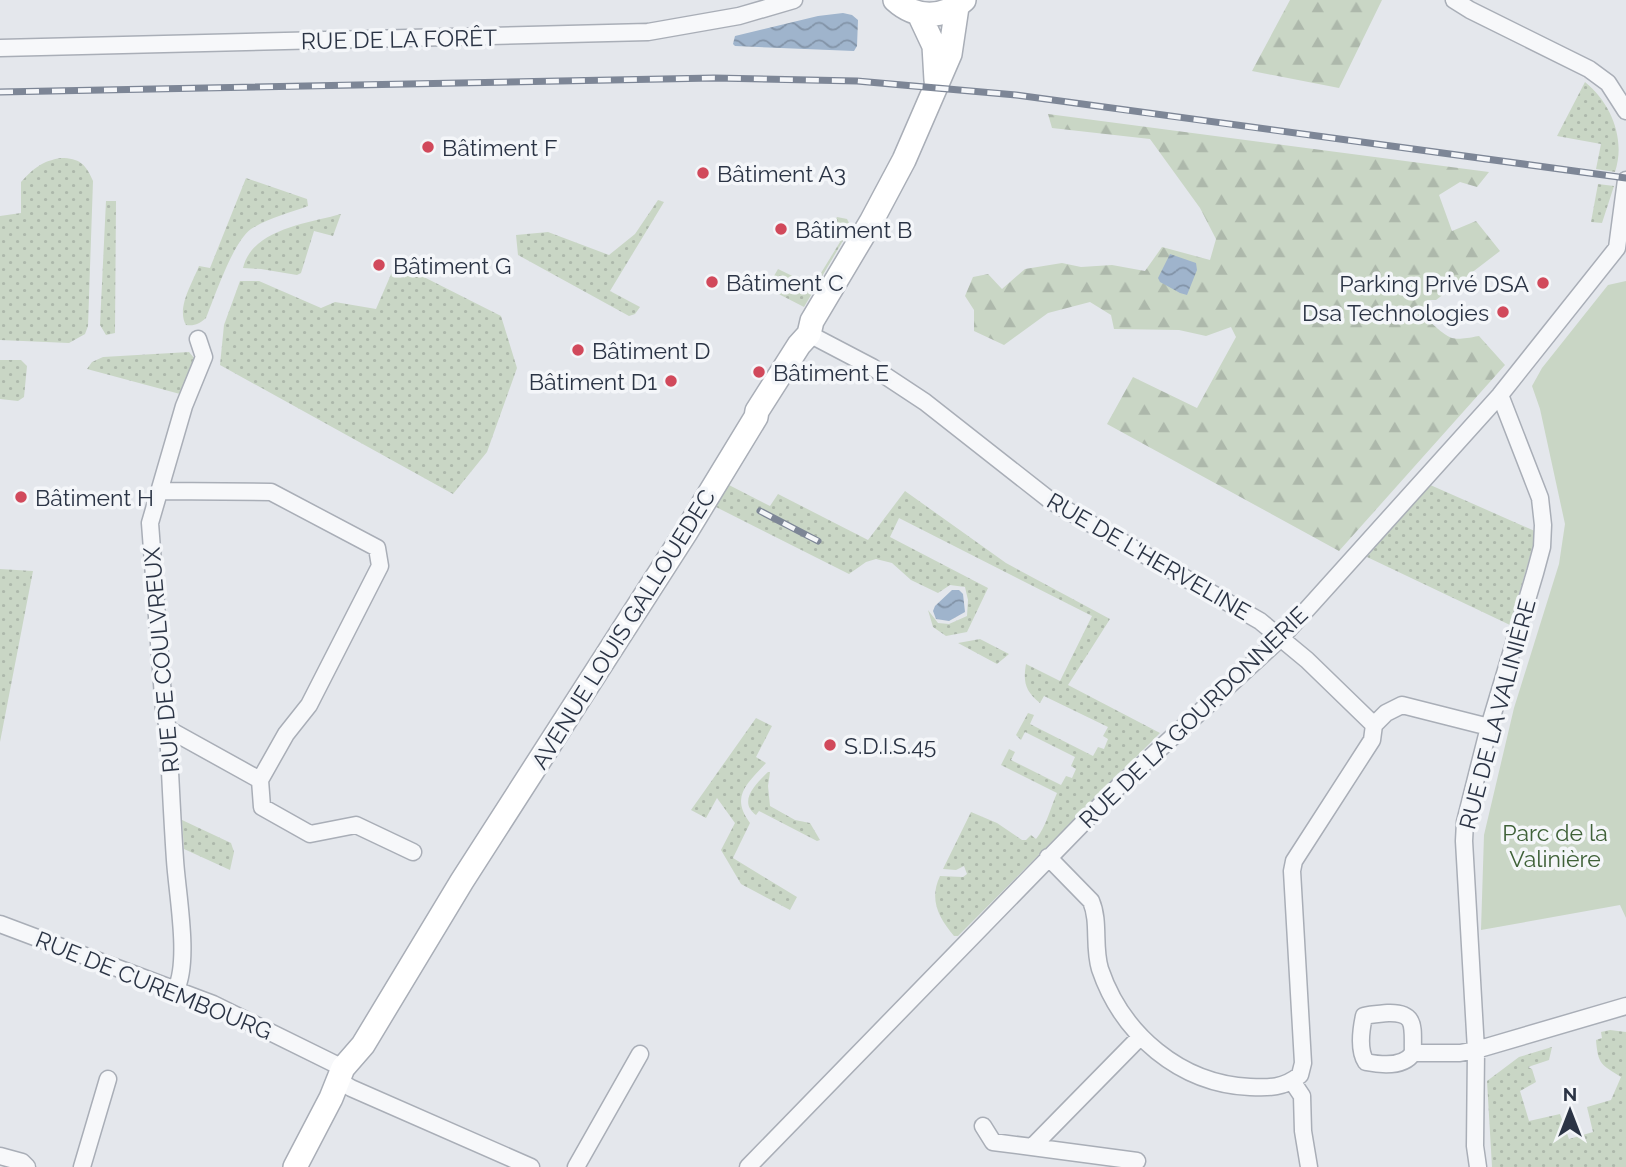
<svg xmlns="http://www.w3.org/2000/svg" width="1626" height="1167" viewBox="0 0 1626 1167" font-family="Raleway,sans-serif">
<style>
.grass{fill:url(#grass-dots)}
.forest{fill:url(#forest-firs)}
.park{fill:#c9d6c5}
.water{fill:url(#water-waves)}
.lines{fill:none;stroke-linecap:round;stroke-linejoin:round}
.minor-casing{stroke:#a9aeb7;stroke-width:19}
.secondary-casing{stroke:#a9aeb7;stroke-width:26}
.minor{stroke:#f7f8fa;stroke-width:16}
.secondary{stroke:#fff;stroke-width:23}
.rail-casing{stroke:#7d8696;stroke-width:7}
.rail{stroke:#f4f6f9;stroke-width:4.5;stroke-dasharray:13;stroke-linecap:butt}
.poi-dot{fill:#d1495b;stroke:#f4f6f9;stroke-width:2.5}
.labels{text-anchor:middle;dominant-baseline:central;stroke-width:7;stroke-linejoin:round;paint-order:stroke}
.street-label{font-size:23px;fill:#2b3445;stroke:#f4f6f9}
.poi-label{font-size:23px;fill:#2b3445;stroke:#f4f6f9;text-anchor:start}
.park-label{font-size:23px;fill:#3f6138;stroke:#f4f6f9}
</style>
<defs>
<pattern id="grass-dots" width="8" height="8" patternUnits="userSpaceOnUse" patternTransform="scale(1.75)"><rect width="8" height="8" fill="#c9d6c5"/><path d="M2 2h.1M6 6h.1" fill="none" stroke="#adb8ab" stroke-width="1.8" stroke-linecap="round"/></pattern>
<pattern id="forest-firs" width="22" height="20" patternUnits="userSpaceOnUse" patternTransform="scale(1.75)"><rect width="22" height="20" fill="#c9d6c5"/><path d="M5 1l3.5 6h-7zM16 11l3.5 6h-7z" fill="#adb8ab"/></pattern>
<pattern id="water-waves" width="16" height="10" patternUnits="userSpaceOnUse" patternTransform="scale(1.75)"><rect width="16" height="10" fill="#9fb4cc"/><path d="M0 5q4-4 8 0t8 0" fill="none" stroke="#8293a7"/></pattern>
</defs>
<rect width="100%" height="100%" fill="#e4e7ec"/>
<path class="grass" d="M1585 82C1611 103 1626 139 1615 172L1596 169 1601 144 1557 136Z
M61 158C79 158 86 164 93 181L88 326 85 334 69 343 0 340V216L21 213V182C34 168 42 161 61 158Z
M246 178 307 199 308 206C289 213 268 218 251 229 233 242 215 296 206 318 199 324 195 326 186 325 176 308 193 282 199 266L210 268Z
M1598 184 1614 186 1602 223 1591 222Z
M658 200 664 202 610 291 640 307 635 314 629 316 518 255 516 235 548 232 609 255 635 234Z
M106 201H116L115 333 106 335 100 325Z
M341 214 333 236 314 231 301 273 297 275 261 269 243 268C252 229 309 223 341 214Z
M837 217 847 219 851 227 804 307 767 288 778 269 813 286 840 242C832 234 831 227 837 217Z
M410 270 501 316 517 368 487 452 453 494 220 365 224 325 240 281H259L321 308 335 302 376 309 392 272Z
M189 352 195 359 180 394 87 369 92 362 103 357Z
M0 360H21L27 366 24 397 18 401 0 399Z
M727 484 770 506 778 494 868 540 905 491 1006 563 1110 619 1068 685 1160 733 958 936H954C938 917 929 899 940 876L963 877 967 874 964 866 956 870 943 869 971 812 997 823 1022 840H1026L1031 835 1036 839C1046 827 1050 809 1057 793L1001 765 1009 749 1015 752 1011 760 1061 785 1066 776 1072 778 1076 769 1071 766 1075 757 1025 732 1021 740 1016 735 1028 713 1034 715 1030 724 1093 756 1098 747 1104 749 1108 739 1103 736 1108 727 1044 696 1040 703C1025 691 1023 682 1026 664L1060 681 1092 616 899 518 890 537 988 588 967 632 946 636 933 627 928 610 938 623 949 624 967 616 968 600 965 587 950 585 938 593 911 580 892 563 876 559 866 562 849 574 714 506Z
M1428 484 1537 532 1510 625 1367 557Z
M0 569 33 571 0 742Z
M980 639 1009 654 997 664 958 643Z
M756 718 772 726 756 757 766 763C747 784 730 796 750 823L733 858 797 897 790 910 741 884 721 850 735 823 717 798 706 818 691 810Z
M768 772H770L768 786 770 806 795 820 810 823 820 840 817 841 759 811 756 815C737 801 757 783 768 772Z
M182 820 231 843 234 852 230 870 184 849Z
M1610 1030 1626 1032V1167H1492L1487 1081 1519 1057 1552 1047 1549 1060 1528 1067 1532 1069 1536 1082 1520 1091 1529 1121 1560 1114 1569 1139 1593 1132 1587 1107 1611 1100 1621 1077C1601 1064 1598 1065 1596 1040L1602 1038 1601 1032Z"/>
<path class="forest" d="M1290 0H1382L1339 88 1252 71Z
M1048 114 1489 172 1477 187 1460 182 1439 195 1452 231 1476 221 1500 251 1436 300H1427L1430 322C1452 341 1451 341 1479 336L1505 365 1339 551 1107 424 1133 377 1197 408 1236 337 1231 327 1206 336 1179 330 1114 329 1111 315 1090 302 1048 313 1004 345 974 331V310L965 296 973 277 988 274 1002 289 1025 269 1062 263 1081 267 1112 265 1145 271 1162 247 1210 260 1216 239 1200 208 1150 139 1052 128Z"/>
<path class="park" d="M1626 281V918L1620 905 1481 930 1484 835 1514 708 1559 564 1565 524 1540 409 1532 386 1542 368 1608 285Z"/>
<path class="water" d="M843 13 852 15 858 20 857 46 854 51 735 46 733 44 735 36 818 16Z
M1170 254 1196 263 1197 270 1187 295 1180 293 1160 282 1158 278Z
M952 590H959L963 594 965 612 949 621 936 619 933 611 935 606Z"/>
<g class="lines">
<g class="minor-casing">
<path id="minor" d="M1454 0 1470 10 1589 69 1608 83 1626 111
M0 48 648 32 739 16 794 0
M809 334 872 367 925 402 1051 501 1260 621 1307 660 1374 725 1386 713 1402 705 1489 727
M159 491 271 492 377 548 380 566 309 705 286 734 260 780
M168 729 260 780
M260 780 262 807 310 834 356 825 413 852
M1048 857 1091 901C1100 922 1093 946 1100 969 1122 1034 1180 1084 1250 1087 1269 1088 1284 1088 1300 1075L1303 1063 1292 871 1294 861 1372 740 1374 725
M0 924 213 1004 343 1068
M176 989C190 960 177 893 175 860 172 816 170 773 168 729L164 710 150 523 184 406 204 357 198 339
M1413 1053C1412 1029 1418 1012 1388 1013 1379 1014 1372 1014 1364 1016 1361 1030 1358 1050 1366 1062 1381 1065 1404 1067 1413 1053H1460L1476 1050 1626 1006
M338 1080 351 1088 531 1167
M1292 1081 1302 1096 1303 1131 1309 1167
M983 1126 993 1142 1032 1147 1140 1037
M1032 1147 1137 1161
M0 1156 22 1162 27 1167
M82 1167 108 1079
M576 1167 640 1054
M748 1167 1119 786 1282 637 1500 395 1617 248 1626 180
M1478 1167 1475 1146 1476 1050 1464 841 1465 822 1489 727 1535 573 1542 547 1543 525 1540 498 1500 395"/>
</g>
<g class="secondary-casing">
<path id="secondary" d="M895 0C916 19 943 19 964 0
M919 14 934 46 936 80
M295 1167 331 1098 343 1068 363 1045 462 881 686 532 756 417 757 411 799 345 809 334 812 321 871 222 904 160 950 54 957 7"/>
</g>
<use href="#minor" class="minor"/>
<use href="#secondary" class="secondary"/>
<g class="rail-casing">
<path id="rail" d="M0 92 714 78 857 81 1016 95 1626 178
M760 511 818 541"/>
</g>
<use href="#rail" class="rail"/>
</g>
<g class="poi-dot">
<circle cx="428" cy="147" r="7"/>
<circle cx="703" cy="173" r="7"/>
<circle cx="781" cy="229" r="7"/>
<circle cx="379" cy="265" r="7"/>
<circle cx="712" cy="282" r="7"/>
<circle cx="1543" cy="283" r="7"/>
<circle cx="1503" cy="312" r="7"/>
<circle cx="578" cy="350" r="7"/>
<circle cx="759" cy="372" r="7"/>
<circle cx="671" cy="381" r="7"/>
<circle cx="21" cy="497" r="7"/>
<circle cx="830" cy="745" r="7"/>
</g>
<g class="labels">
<g class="street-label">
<text transform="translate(399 39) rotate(-1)">RUE DE LA FORÊT</text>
<text transform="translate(1149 556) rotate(30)">RUE DE L'HERVELINE</text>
<text transform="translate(623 629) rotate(-58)">AVENUE LOUIS GALLOUEDEC</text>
<text transform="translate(161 660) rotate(-95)">RUE DE COULVREUX</text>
<text transform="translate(1497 714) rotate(-75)">RUE DE LA VALINIÈRE</text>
<text transform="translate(1193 717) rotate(-44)">RUE DE LA GOURDONNERIE</text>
<text transform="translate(154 985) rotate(22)">RUE DE CUREMBOURG</text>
</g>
<g class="poi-label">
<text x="442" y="147">Bâtiment F</text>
<text x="717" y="173">Bâtiment A3</text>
<text x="795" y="229">Bâtiment B</text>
<text x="393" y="265">Bâtiment G</text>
<text x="726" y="282">Bâtiment C</text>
<text x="1529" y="283" text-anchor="end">Parking Privé DSA</text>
<text x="1489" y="312" text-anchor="end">Dsa Technologies</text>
<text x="592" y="350">Bâtiment D</text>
<text x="773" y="372">Bâtiment E</text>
<text x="657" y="381" text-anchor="end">Bâtiment D1</text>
<text x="35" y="497">Bâtiment H</text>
<text x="844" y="745">S.D.I.S.45</text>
</g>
<g class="park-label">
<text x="1555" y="832">Parc de la<tspan x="1555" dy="26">Valinière</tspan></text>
</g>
</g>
<g transform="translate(1570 1111)" stroke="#f4f6f9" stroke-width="5" paint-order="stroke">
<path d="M0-5L12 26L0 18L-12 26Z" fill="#2b3445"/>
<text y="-10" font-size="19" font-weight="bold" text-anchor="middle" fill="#2b3445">N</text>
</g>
</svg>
